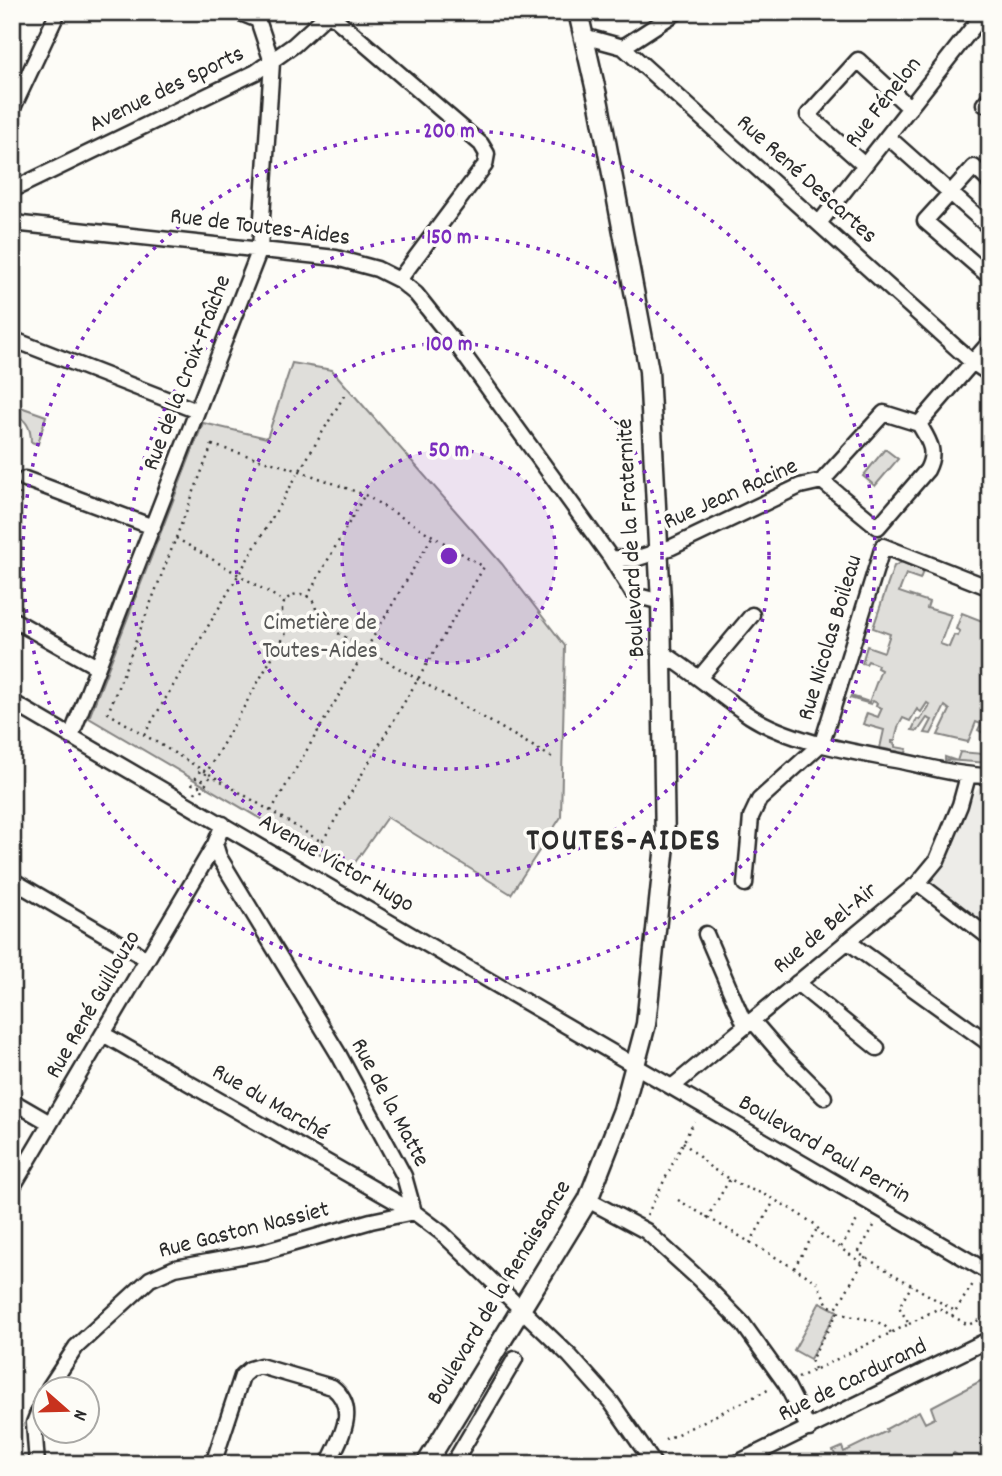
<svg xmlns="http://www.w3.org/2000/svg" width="1002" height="1476" viewBox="0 0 1002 1476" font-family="Dekko,sans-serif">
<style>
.built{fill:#edece8}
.green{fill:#dfdeda;stroke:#858482;stroke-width:2}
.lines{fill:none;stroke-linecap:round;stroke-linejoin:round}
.minor-casing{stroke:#2b2b2b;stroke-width:19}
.major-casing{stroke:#2b2b2b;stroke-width:23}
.path{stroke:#2b2b2b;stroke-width:2.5;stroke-dasharray:2 5;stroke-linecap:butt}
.minor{stroke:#fdfcf7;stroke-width:14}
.major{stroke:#fdfcf7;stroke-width:18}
.ring{fill:none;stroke:#7b2cbf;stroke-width:3.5;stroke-dasharray:3.5 7}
.labels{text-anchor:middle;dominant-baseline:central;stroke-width:7;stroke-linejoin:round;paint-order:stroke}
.street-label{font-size:24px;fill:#2b2b2b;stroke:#fdfcf7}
.park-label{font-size:24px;fill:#585857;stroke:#fdfcf7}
.district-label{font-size:32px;font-weight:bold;letter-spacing:2px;fill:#2b2b2b;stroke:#fdfcf7}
.centre{fill:#7b2cbf;stroke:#fdfcf7;stroke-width:3.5}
.ring-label{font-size:21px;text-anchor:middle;font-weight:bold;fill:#7b2cbf;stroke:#fdfcf7;stroke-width:7;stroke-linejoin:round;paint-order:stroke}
</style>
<rect width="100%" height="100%" fill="#fdfcf7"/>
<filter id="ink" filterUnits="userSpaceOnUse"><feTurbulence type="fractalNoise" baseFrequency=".0143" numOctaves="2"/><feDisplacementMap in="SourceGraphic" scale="14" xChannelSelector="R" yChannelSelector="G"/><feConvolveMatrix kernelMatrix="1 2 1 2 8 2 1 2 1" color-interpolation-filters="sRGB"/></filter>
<g filter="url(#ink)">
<path class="built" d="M983 784 990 785V938L924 888 942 869 976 790Z"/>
<path class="green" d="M292 363 332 370 502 564 565 646 561 817 511 894 387 817 349 871 89 718 203 423 267 438Z
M12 404 46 416 38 444 31 442C31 426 26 420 12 412Z
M885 449 898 459 875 486 863 476Z
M902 562 923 571 920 579 906 574 899 592 929 602 927 608 951 615 940 644 949 647 954 635 958 636 960 631 956 629 962 613 990 624V763L945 760V757L957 761 960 752 983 754 985 734 978 730 981 724 976 722 968 742 938 735 950 710 945 706 931 734 925 733 932 720 927 718 918 731 912 730 917 719 920 720 930 705 927 703 921 712 917 709 910 721 903 718 898 727 895 741H892V743L895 744V747L907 749 906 753 880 748 884 730 863 724 867 713 878 717 882 708 876 706 877 703 873 701 871 704 850 698 851 696 869 702 881 670 877 668 878 665 868 661 866 664 862 663 867 646 884 652 890 634 873 628 894 566Z
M820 1302 837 1311 810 1359 794 1350Z
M990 1376V1464H972L954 1453 942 1464H821L836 1456 833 1451 842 1447 844 1452 887 1431 886 1429 919 1411 925 1423 935 1418 931 1407Z"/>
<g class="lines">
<g class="minor-casing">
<path id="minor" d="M238 12 258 20
M329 13 481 144 487 154 485 165 399 280
M583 36 623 47 972 362 990 374
M623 47 677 12
M984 104 990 97
M12 110 58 12
M888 137 990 228
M864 165 808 115 858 60 910 108
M990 182 974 167 925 221 990 277
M12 190 256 72 294 45 330 12
M12 221 22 224 336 258 377 269 399 280 416 294 459 348 611 558 632 592 638 596 661 602
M820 222 985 12
M12 339 197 411
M884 413 919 424C929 441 937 451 927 470L878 527 822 481Z
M919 424 990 342
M25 479 153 527
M883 546 990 588
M611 558 635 559 672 547 800 486 822 481
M12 619 97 667
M663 653C693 672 720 696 750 716 792 743 856 752 905 762 933 768 961 776 990 776
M700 677 752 615
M12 702 990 1273
M71 736 260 249 272 62 258 20 259 12
M223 824 215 844 219 857 339 1055 404 1176 414 1212
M12 880 147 959
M918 883 990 938
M745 884 751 817 759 800 822 743 883 546
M706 934 745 1025
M847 941 990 1044
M797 983 877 1048
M752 1020 783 1056 824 1097
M103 1034 414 1212 442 1233 570 1356 611 1402 654 1464
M672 1087 918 883 937 860 960 805 968 776
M12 1101 50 1123
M12 1188 215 844
M588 1200 646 1231 700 1280 743 1324 786 1384 809 1429
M49 1388 76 1347 150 1279 175 1268 263 1252 371 1221 414 1212
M37 1464 34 1423 46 1393
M213 1464 242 1376 250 1369 260 1366 332 1387C360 1409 340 1438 328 1464
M453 1464 515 1359
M735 1464 990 1339"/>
</g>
<g class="major-casing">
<path id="major" d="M426 1464 588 1200 623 1110 646 1024 665 845 661 602 649 371 599 104 578 12"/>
</g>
<path class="path" d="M212 445 300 471 365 495 484 567 322 842 108 713Z
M12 522 21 492
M176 538 285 602
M282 611a17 17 0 1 1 34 0a17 17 0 1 1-34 0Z
M307 597 364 496
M314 619 553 758
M144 735 345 394
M192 785 201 769
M202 791 211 775
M195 793 290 626
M271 811 432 537
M683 1142 711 1168 744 1187 761 1193 786 1206 816 1225 821 1234 830 1241 862 1263
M678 1200 816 1281 828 1305 836 1309
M647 1215 694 1121
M707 1218 730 1179
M874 1226 858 1253 955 1311
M750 1243 774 1201
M841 1247 859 1217
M794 1268 818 1227
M838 1312C856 1321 879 1315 891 1333
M952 1316 973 1284
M909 1324 939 1308 968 1325 990 1315
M815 1369 811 1360 838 1312 836 1309 866 1257
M798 1378 909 1324 899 1307 912 1285
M665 1440 772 1388"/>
<use href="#minor" class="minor"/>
<use href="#major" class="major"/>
</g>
</g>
<circle cx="449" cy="556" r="107" fill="#7b2cbf" fill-opacity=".12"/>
<g class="ring">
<circle cx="449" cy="556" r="107"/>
<circle cx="449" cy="556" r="213"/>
<circle cx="449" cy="556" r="320"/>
<circle cx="449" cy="556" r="426"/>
</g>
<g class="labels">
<g class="street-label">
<text transform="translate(167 90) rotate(-26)">Avenue des Sports</text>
<text transform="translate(884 103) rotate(-52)">Rue Fénelon</text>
<text transform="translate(806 180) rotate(42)">Rue René Descartes</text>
<text transform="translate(260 228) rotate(7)">Rue de Toutes-Aides</text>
<text transform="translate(188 373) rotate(-69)">Rue de la Croix-Fraîche</text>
<text transform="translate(731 495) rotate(-24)">Rue Jean Racine</text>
<text transform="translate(632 538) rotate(-93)">Boulevard de la Fraternité</text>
<text transform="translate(831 638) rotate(-73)">Rue Nicolas Boileau</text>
<text transform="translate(336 864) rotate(30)">Avenue Victor Hugo</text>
<text transform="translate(826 929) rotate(-40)">Rue de Bel-Air</text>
<text transform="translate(94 1005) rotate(-60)">Rue René Guillouzo</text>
<text transform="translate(270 1103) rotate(30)">Rue du Marché</text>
<text transform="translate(389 1103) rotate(62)">Rue de la Matte</text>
<text transform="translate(824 1150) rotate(30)">Boulevard Paul Perrin</text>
<text transform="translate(244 1231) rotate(-14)">Rue Gaston Nassiet</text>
<text transform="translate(500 1293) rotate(-59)">Boulevard de la Renaissance</text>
<text transform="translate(853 1381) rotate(-26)">Rue de Cardurand</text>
</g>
<g class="park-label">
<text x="320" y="624">Cimetière de<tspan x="320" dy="28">Toutes-Aides</tspan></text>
</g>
<g class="district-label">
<text x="624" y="843">TOUTES-AIDES</text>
</g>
</g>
<circle cx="449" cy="556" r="10" class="centre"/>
<g class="ring-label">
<text x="449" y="137">200 m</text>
<text x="449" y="243">150 m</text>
<text x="449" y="350">100 m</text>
<text x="449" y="456">50 m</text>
</g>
<rect width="1002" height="1476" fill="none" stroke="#fdfcf7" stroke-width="42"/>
<rect x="21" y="21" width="960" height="1434" fill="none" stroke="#2b2b2b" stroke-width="2.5" filter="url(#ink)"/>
<g transform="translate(66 1410) rotate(110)"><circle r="33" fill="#fdfcf7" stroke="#a9a8a5" stroke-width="2"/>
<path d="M0-5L12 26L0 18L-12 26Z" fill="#c8321e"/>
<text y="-10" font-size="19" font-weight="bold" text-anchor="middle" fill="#2b2b2b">N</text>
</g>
</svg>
